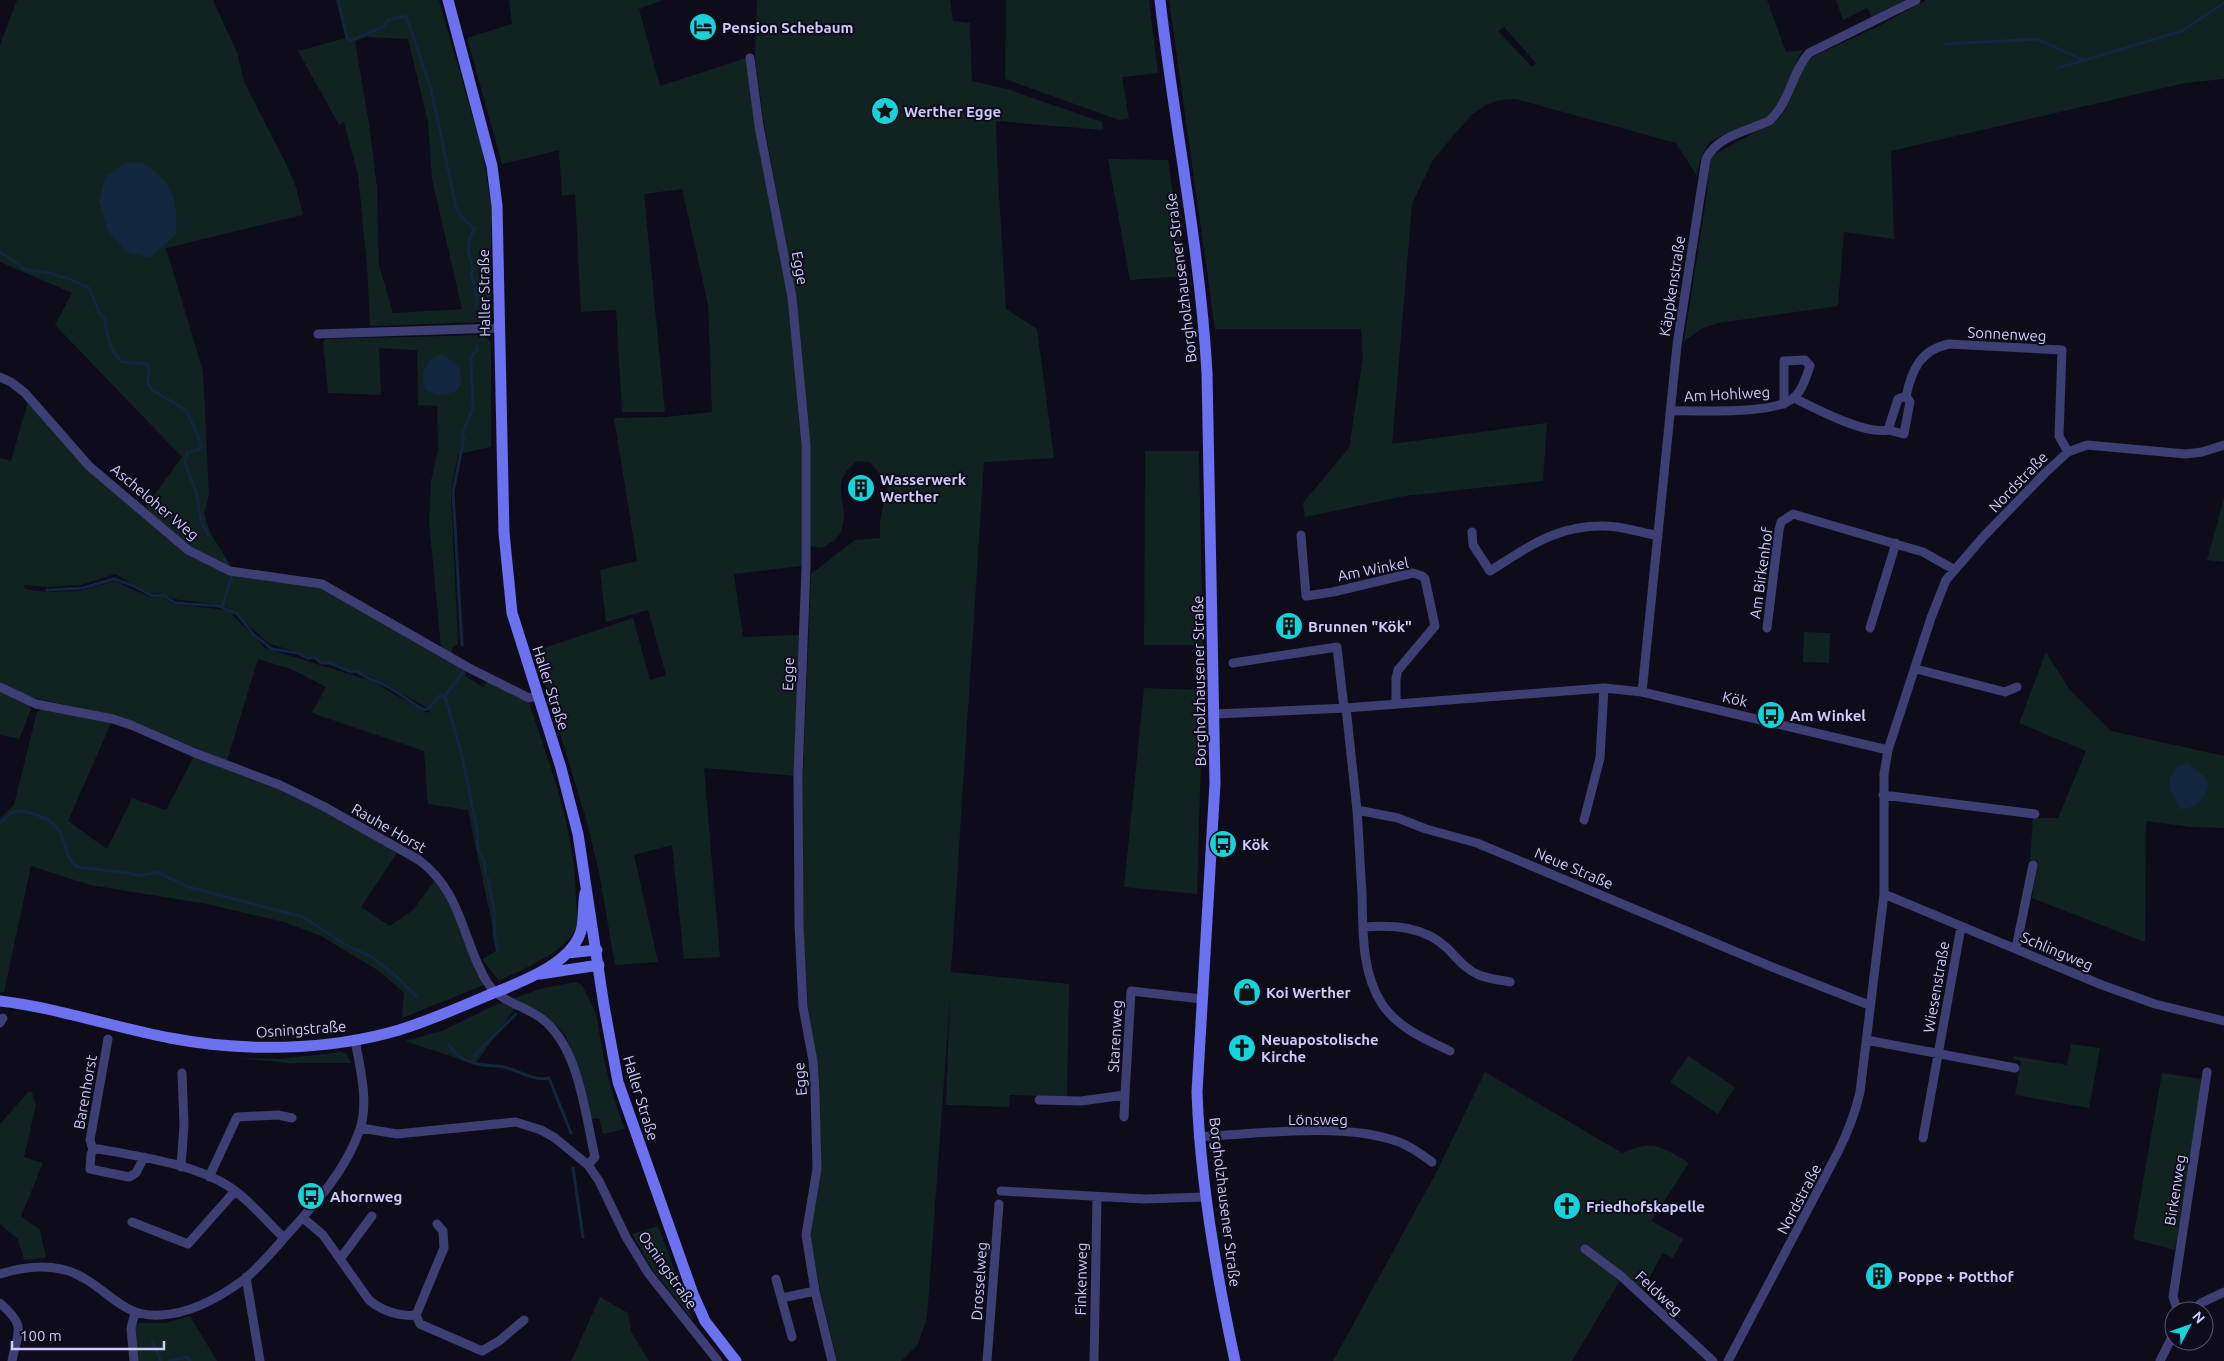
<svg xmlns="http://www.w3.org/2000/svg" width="2224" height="1361" viewBox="0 0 2224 1361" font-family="Ubuntu,sans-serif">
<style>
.green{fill:#102321;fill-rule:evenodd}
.water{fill:#12263e}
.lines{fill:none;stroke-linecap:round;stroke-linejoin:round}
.stream{stroke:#12263e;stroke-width:3}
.street{stroke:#3c3e74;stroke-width:9}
.secondary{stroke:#6c72ef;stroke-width:11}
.labels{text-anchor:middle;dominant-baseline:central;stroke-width:4;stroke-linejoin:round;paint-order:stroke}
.poi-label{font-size:15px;font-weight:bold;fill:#cdcbf9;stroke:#0e0c1a;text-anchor:start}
.street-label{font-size:15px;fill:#cdcbf9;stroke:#0e0c1a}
</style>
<rect width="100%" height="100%" fill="#0e0c1a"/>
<path class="green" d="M17 0H213L238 55 244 82 285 162 296 187 303 215 166 248 203 371 209 495 204 514 211 534 231 566 190 546 144 509 182 457 55 325 72 293 0 262V45Z
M336 0H439L483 153 491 206V313L480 322 370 326 367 266 358 175 344 122 339 125 298 51 346 38ZM367 37 408 39 428 122 432 179 462 309 393 313 379 265 377 188 370 130 355 41Z
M509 0H663L639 9 660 86 746 58 788 298 801 444V566L734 574 743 637 799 635 795 776 704 768 720 957 684 959 672 845 634 855 658 962 615 965 599 872 587 822 535 651 633 618 650 680 666 675 648 610 606 622 600 570 637 561 614 418 665 417 712 412 708 304 682 189 644 194 665 412H622L616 310 581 312 575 194 562 196 559 150 502 164 467 38 512 24Z
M757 0H950L953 21 970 23 972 81 1007 89 1102 122 1103 130 996 121 997 161 1006 309 1037 329 1054 458 984 462 951 972 1069 984 1067 1097 1010 1095 1009 1107 946 1105 950 998 927 1318 918 1344 901 1361H837L820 1290 810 1236 821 1170 820 1089 808 1006 803 925V776L811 574 855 540 880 538V521L888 484 870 462 857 461C824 487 854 502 840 533 837 540 828 544 822 548L810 546 796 297 764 124 755 57Z
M1006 0H1149L1158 73 1122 77 1129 119 1119 120 1005 79Z
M1169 0H1767L1786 52 1803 50C1790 69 1786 97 1774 113 1769 119 1761 122 1754 125 1718 138 1704 133 1697 176L1676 143 1516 99 1500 100 1486 105 1471 115 1433 160 1412 204 1392 444 1547 423 1543 481 1405 496 1305 517 1303 503 1349 448 1363 357 1361 329H1215ZM1504 27 1536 63 1532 67 1498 31Z
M1836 0H1905L1872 17 1867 8 1843 20Z
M1926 0H2224V79L2185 83 1891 151 1894 239 1844 232 1838 306 1718 323 1703 328 1684 341 1707 193 1709 161 1713 155 1778 120C1794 102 1795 74 1812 57L1877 27Z
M1108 159 1168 160 1185 276 1130 280Z
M483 335 491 342V447L458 454 451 492 458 644 452 648V654L441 647 429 522 431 481 438 450 437 406 418 405 417 350 379 348 381 395 328 393 323 342 326 339Z
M28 401 141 515 228 574 311 585 333 593 467 670 465 676 484 688 487 681 529 703C551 768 576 833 576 902 577 909 579 921 576 928 565 953 522 969 499 981L482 959 496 951 492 924 468 810 428 804 424 751 312 713 326 687 291 669 258 659 227 761 114 716 26 696 0 683V458L11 461ZM115 574 151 594 161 593 173 599 221 605 229 608 268 643 374 678 427 708 430 711 427 713 372 681 265 648 228 610 173 604 161 596 152 598 115 581 79 591 46 592 25 589 24 585 47 587 81 585Z
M1145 451H1199L1203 645H1144Z
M2224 498V562L2207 560Z
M1804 632 1830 633 1829 663 1803 662Z
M2046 652 2069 689 2111 731 2224 756V828L2190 827 2146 821 2145 942 2032 898 2038 861 2030 860 2033 818H2058L2086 751 2019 723Z
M1144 688 1203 690 1197 894 1124 887Z
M0 690 29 704 31 709 19 739 0 735Z
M44 708 112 721 68 821 107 849 132 798 166 810 194 756 278 788 323 809 397 853 361 907 390 926 413 910 436 879 448 900 484 985 402 1018 404 993 379 971 321 936 284 922 207 904 90 885 31 866 4 992H0V818L14 805 37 712Z
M575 982 582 985 596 1013 604 1060 614 1099 625 1129 603 1134 599 1118 591 1119 583 1087 565 1034 543 1013 519 1003 475 1064 405 1041 444 1030 493 1006 540 989Z
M2071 1044 2100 1048 2089 1108 2015 1095 2021 1061 2013 1059 2014 1056 2067 1065Z
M341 1052 346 1054 351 1063H289L239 1058 280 1059Z
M1688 1056 1735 1087 1718 1114 1670 1082Z
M1485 1072 1622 1153C1653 1139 1662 1147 1689 1163L1651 1221 1683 1239 1673 1258 1663 1253 1642 1291 1620 1280 1572 1361H1333L1435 1175Z
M2162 1073 2202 1079 2175 1250 2133 1239Z
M28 1092H32L36 1105 24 1157 43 1163 21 1216 40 1230 46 1258 24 1260 18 1239 0 1224V1124Z
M658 1226 694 1322 653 1270 632 1234Z
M600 1297 628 1313 631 1332 649 1361H571Z
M190 1316 217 1361H138L135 1326 139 1323H165Z"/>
<path class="water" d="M142 162C173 183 178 197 176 234L150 258 126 252 108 231 99 201 105 177 124 163Z
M441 354 445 355 460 368 461 385 455 392 437 396 425 389 422 372 430 360Z
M2188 763 2204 776 2209 787C2202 800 2195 809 2180 809L2170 789V777L2178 766Z"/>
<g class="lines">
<path class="stream" d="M338 0 347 37 350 41 384 26 388 20 405 16 407 19 431 89 456 207 461 216 475 229 470 237 468 250 473 270 471 273 477 296 476 307
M1944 44 2037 39 2081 59
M2058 68 2182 31 2224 3
M0 252 26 270 51 273 60 277 67 278 89 288 100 314 105 319 107 334 113 351 122 362 146 364 149 368 148 384 152 390 186 410 202 445 200 449 187 453 185 463 196 492 201 521 209 536
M224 559 226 563
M47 590 83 588 114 579 134 586 152 596 163 595 175 603 219 606 237 614 254 635 272 649 298 653 308 658 314 657 322 663H330L351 672 357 671C365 679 374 679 384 685 398 692 410 702 424 710L429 708 439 696H445L463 760 477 829 478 849 484 860 486 877 488 879 494 908 495 940 498 950
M222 607 232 576
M462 645 453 492 464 438 462 433 473 408 471 357 477 350V346
M445 696 462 673
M0 823C4 820 8 815 12 813 24 807 51 819 58 829 67 842 64 857 77 867L129 873C139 877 146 875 157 872L188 887 303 917 346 945 372 957 397 977 417 997
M449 1045C453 1050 457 1056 463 1059 476 1066 490 1065 504 1067 518 1070 535 1082 549 1078L571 1133
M472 1062 476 1054 516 1014
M573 1168 583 1237
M152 1341 161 1361
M169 1361 187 1357 190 1361"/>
<path class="street" d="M750 58 759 126 792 297 806 445V568L798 775 799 925 803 1007 813 1061 815 1090 817 1169 806 1235 815 1291 832 1361
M318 334 500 328
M0 377 11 382 25 393 89 466 188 550 230 571 322 584 469 668 529 698 537 696
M1906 396 1910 402 1904 434 1888 430 1898 399 1906 396C1912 370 1920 350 1949 344L2062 350 2059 436 2068 452
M1794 398C1816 409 1865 435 1888 430
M1671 411C1699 410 1771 415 1792 399 1802 392 1806 377 1810 366L1805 360 1784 361V404
M1472 532 1473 545 1490 571C1532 544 1564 521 1617 527 1630 529 1644 533 1658 536
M1301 535 1306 596 1333 592 1413 573 1422 576 1425 579 1435 626 1398 670 1396 678V704
M1767 628 1779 530 1781 522 1793 514 1923 552 1955 570
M1870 628 1896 543
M1233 663 1337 647 1344 708
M1916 669 2005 692 2017 687
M0 687 36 704 113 719 131 725 195 753 280 785 323 806 419 860C461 892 461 934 484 977 498 1003 520 1003 541 1018 579 1046 585 1114 595 1157L588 1165
M1642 692 1677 345 1706 159C1717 136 1747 131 1769 121 1790 103 1791 73 1809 53L1916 0
M1346 708 1357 810 1398 818 1426 829 1477 843 1772 967 1869 1005
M1215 714 1346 708 1604 688 1642 692 1888 750
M1883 795 2035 814
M1357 810C1359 837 1360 865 1362 893 1363 929 1361 972 1382 1004 1398 1028 1425 1039 1450 1051
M1584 820 1600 758 1604 688
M1884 894 2102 985 2155 1004 2224 1021
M1363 927C1393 925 1424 926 1447 948 1457 958 1466 970 1479 975 1489 979 1500 980 1510 982
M2016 948 2033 865
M0 1023 3 1018
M108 1039 90 1140 93 1150 91 1154 90 1169 129 1177 136 1173 144 1157
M1866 1040 2015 1068
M1039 1100 1081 1101 1125 1095 1131 991 1202 999
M1124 1117 1125 1095
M361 1128 397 1134 516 1122 541 1130 555 1138 588 1165 599 1181 626 1237 648 1273 718 1361
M1198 1137C1256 1134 1342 1122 1396 1141 1409 1145 1421 1154 1432 1162
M1923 1138 1961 927
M93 1150 98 1149C139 1156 200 1165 234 1190 252 1203 268 1223 284 1238
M181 1167 184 1125 182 1073
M209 1177 237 1117 278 1115 292 1118
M1001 1191 1144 1199 1206 1197
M303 1218 323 1235 369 1300C382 1311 400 1317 416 1315L420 1324 482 1351 499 1341 524 1320
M132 1222 188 1244 235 1191
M1585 1249 1621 1276 1713 1361
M340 1259 372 1216
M0 1274C29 1265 61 1263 87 1280 113 1296 126 1317 160 1315 190 1314 222 1296 246 1278 260 1266 273 1251 285 1237 314 1205 346 1171 360 1129 369 1101 360 1068 355 1040
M246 1277 260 1361
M776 1279 792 1337
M782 1298 815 1291
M0 1303C27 1327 18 1330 12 1361
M2178 1311 2173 1297 2207 1072
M2193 1311 2201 1303 2224 1292
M416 1315 444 1248 443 1231 437 1224
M134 1361 131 1328 135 1313
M987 1361 999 1204
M1094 1361 1097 1198
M1728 1361 1838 1152C1848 1132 1855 1114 1860 1092L1884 894V774L1888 750 1931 618 1946 580 1984 536 2045 473 2068 452 2087 445 2186 454 2202 452 2224 445
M2160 1361 2174 1333"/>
<path class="secondary" d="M448 0 492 166 497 206 504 533 512 613 561 768 578 834 604 1006 618 1082 693 1294 705 1321 736 1361
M1160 0C1174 124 1200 248 1207 373L1215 783 1197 1092C1200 1182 1216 1273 1235 1361
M567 953 597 950
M540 974 599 965
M0 1001C58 1008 113 1027 170 1038 243 1052 328 1051 399 1030 428 1021 456 1009 484 997 515 984 575 965 582 927 584 916 583 904 585 893"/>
</g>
<defs>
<g id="hotel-disc" transform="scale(1.4375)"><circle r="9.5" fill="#17d3d9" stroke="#0e0c1a"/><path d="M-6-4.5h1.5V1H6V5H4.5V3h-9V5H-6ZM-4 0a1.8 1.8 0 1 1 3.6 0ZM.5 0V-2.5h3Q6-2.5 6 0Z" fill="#111"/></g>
<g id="sight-disc" transform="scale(1.4375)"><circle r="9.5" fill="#17d3d9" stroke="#0e0c1a"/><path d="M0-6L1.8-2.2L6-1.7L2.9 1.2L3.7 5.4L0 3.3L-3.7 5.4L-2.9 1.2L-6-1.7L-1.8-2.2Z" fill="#111"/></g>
<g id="building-disc" transform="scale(1.4375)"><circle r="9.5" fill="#17d3d9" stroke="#0e0c1a"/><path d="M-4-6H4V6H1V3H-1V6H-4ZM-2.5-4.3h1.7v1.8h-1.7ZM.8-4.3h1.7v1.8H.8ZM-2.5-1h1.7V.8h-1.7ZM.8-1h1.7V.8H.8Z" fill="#111"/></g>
<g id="bus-disc" transform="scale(1.4375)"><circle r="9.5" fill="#17d3d9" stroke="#0e0c1a"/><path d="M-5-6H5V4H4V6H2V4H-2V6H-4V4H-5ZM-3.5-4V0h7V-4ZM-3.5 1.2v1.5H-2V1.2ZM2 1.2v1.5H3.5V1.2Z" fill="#111"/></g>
<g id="shop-disc" transform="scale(1.4375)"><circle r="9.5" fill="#17d3d9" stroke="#0e0c1a"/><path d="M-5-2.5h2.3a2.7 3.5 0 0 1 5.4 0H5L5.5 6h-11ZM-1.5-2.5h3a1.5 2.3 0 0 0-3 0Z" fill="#111"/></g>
<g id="church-disc" transform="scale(1.4375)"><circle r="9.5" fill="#17d3d9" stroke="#0e0c1a"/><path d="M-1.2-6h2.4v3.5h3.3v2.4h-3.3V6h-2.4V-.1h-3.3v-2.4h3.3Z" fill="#111"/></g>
</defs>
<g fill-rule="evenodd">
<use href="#hotel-disc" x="703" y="27"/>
<use href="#sight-disc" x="885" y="111"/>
<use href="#building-disc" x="861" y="488"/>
<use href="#building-disc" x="1289" y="626"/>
<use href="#bus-disc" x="1771" y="715"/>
<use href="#bus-disc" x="1223" y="844"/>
<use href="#shop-disc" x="1247" y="992"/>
<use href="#church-disc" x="1242" y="1048"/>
<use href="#bus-disc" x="311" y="1196"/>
<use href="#church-disc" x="1567" y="1206"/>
<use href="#building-disc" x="1879" y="1276"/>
</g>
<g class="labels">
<g class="poi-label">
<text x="722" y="27">Pension Schebaum</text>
<text x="904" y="111">Werther Egge</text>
<text x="880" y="479">Wasserwerk<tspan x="880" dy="17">Werther</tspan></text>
<text x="1308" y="626">Brunnen "Kök"</text>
<text x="1790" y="715">Am Winkel</text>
<text x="1242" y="844">Kök</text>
<text x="1266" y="992">Koi Werther</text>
<text x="1261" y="1039">Neuapostolische<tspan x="1261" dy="17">Kirche</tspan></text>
<text x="330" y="1196">Ahornweg</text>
<text x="1586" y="1206">Friedhofskapelle</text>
<text x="1898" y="1276">Poppe + Potthof</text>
</g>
<g class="street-label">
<text transform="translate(800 268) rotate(79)">Egge</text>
<text transform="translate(1181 278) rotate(-97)">Borgholzhausener Straße</text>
<text transform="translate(1672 286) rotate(-81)">Käppkenstraße</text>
<text transform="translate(484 293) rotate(-91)">Haller Straße</text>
<text transform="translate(2007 334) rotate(3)">Sonnenweg</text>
<text transform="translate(1727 394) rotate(-3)">Am Hohlweg</text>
<text transform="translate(2018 482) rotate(-46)">Nordstraße</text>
<text transform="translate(155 502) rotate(40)">Ascheloher Weg</text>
<text transform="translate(1373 569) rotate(-11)">Am Winkel</text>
<text transform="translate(1761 573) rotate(-82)">Am Birkenhof</text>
<text transform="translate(788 674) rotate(-88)">Egge</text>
<text transform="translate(1199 681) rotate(-91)">Borgholzhausener Straße</text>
<text transform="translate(551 688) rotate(72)">Haller Straße</text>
<text transform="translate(1735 699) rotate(13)">Kök</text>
<text transform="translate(389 828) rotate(30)">Rauhe Horst</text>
<text transform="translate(1574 868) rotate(23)">Neue Straße</text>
<text transform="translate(2057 951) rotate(23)">Schlingweg</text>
<text transform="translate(1936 987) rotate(-80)">Wiesenstraße</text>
<text transform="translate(301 1029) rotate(-4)">Osningstraße</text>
<text transform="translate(1115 1036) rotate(-87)">Starenweg</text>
<text transform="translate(800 1079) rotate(-95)">Egge</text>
<text transform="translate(85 1092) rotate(-80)">Barenhorst</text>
<text transform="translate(641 1098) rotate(73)">Haller Straße</text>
<text x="1318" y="1119">Lönsweg</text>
<text transform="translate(2175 1190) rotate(-81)">Birkenweg</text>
<text transform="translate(1799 1199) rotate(-62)">Nordstraße</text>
<text transform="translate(1225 1202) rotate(83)">Borgholzhausener Straße</text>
<text transform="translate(668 1270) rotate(55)">Osningstraße</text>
<text transform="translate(1081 1279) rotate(-89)">Finkenweg</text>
<text transform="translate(979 1281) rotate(-86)">Drosselweg</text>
<text transform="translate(1659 1293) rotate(43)">Feldweg</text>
</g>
</g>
<g transform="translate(2189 1326) rotate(49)"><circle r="24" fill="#0e0c1a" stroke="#5a5873"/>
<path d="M0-4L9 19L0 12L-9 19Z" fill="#17d3d9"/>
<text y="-8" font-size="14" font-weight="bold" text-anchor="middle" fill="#cdcbf9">N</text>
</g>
<path d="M12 1341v8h152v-8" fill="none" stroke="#cdcbf9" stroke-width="2.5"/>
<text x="20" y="1341" font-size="15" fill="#cdcbf9" stroke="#0e0c1a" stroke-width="4" paint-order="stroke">100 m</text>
</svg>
